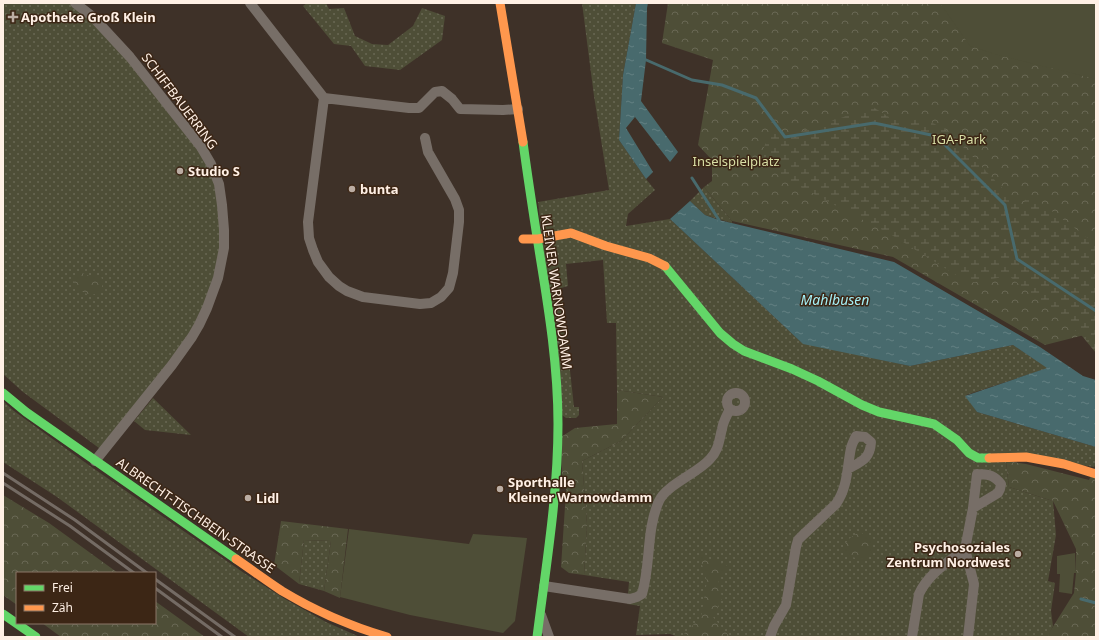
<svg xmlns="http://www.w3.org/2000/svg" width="1099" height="640" viewBox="0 0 1099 640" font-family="'Noto Sans',sans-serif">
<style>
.grass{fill:url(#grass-dots)}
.forest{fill:url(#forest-crowns)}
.wetland{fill:url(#wetland-marsh)}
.garden{fill:#4e4e37}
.water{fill:url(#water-ripples)}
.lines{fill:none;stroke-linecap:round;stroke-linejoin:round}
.stream{stroke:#486a6d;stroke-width:3}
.street{stroke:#776e67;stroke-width:10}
.fast{stroke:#63d668;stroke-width:9}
.slow{stroke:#ff974d;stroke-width:9}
.rail{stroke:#746b64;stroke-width:3}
.poi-dot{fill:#bbada3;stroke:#3c2615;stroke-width:1.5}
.labels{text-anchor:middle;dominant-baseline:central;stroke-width:3;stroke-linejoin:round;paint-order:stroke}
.poi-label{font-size:13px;font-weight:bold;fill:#fff0e5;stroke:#3c2615;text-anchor:start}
.street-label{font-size:13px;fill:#fff0e5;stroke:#3c2615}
.park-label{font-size:13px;fill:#d9dfa6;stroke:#3c2615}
.water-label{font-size:14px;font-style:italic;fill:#a5f0f7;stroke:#3c2615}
</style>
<defs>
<pattern id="grass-dots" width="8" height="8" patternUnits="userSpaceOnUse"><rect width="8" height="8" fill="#4e4e37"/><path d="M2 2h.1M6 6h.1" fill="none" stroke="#696854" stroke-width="1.8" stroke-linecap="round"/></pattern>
<pattern id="forest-crowns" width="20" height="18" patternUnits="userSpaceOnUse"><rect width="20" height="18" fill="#4e4e37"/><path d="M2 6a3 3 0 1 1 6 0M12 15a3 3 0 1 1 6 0" fill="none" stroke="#696854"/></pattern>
<pattern id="wetland-marsh" width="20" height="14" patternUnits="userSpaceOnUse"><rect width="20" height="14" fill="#4e4e37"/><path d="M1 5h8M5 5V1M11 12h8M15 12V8" fill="none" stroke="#696854"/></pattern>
<pattern id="water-ripples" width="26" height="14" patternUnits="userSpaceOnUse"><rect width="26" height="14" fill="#486a6d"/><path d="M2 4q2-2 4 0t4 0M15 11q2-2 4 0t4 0" fill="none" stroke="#638082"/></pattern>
</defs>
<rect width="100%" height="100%" fill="#3e3128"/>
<path class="grass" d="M3 3H75L93 17 201 147 219 184 224 248 199 325 103 451 23 392 3 374Z
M307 3H326L329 9 344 8 355 36 372 44 388 45 413 26 422 8 445 16 442 40 400 70 365 66 351 46 334 44 303 6Z
M582 3H636L623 75 619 140 646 179 655 190 628 214 626 226 670 219 801 342 910 366 1013 345 1048 368 966 395 977 412 1096 447V465L1094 467 1005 453 1009 487 1053 501 1056 535 1048 581 1055 583 1051 611 1053 626 1048 637H678L670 634 636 635 640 606 627 604 629 582 584 575 587 524 582 461 621 441 663 397 617 390 616 323H607L603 260 566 264 568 286 561 288 574 407H579V415L576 418H566L562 415 538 202 609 190 594 96Z
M704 187 732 221V223L705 215 690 201Z
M153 398 191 435 145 430 134 421Z
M3 401 14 411 90 466 244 573 285 599 326 622 360 637H249L57 497 3 462Z
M304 540 331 541 324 591 299 584Z"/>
<path class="forest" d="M668 3H1096V332L1045 345 893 257 732 221 704 187 712 181V160L698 145 713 60 662 43Z
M79 272 90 276H101L103 283 101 290C101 291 96 294 95 294 86 297 73 287 73 278Z
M617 390 663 397 621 441 582 461 587 524 584 575 569 573 561 567 567 476H562L561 437 575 428 617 424Z
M1006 461 1026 464 1089 480 1096 465V637H1048L1049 633 1074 593 1076 573V549L1053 501 1009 487Z
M3 495 49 523 118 573H17V605L3 595Z
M281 521 348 529 340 598 324 591 331 541 304 540 299 584 274 565Z
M859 532 871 537C874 546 875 559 862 559 857 559 851 556 846 555 842 543 849 538 859 532Z
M699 555 728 566 718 578 722 599 713 617 729 636 731 637H693L684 634 701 617 707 581Z
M155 601 205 637H61L42 623H155Z"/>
<path class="wetland" d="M873 107 889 117 927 120 948 131 1021 208 1029 194 1096 244V353L1082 336 1009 276 969 283 890 234 783 178 774 172 759 158 775 123 785 137Z"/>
<path class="garden" d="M940 3H1096V79L998 55 970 46Z
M349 529 469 544 473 534 527 538 515 621 503 633 410 615 340 597Z
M1075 553 1076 573H1074L1072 594 1059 592 1060 574H1057V556Z"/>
<path class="water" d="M636 3H648L647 8 646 60 641 101 678 152 670 162 635 117 626 128 653 172 646 179 619 140 623 75Z
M690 201 705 215 719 220 894 262 1040 347 1083 376 1096 380V447L977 412 965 396 1047 368 1013 345 910 366 803 344 670 219Z"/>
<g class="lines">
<path class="stream" d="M644 59 692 80 722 85 756 98 785 137 874 123 936 136 1005 205 1017 259 1096 311
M692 178 719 220
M1081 599 1096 603"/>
<path class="street" d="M75 3 93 17 130 57 201 147 211 164 219 184 222 205 224 230V248L218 278 207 308 199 325 192 337 172 365 95 461
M250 3 324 98 308 222 309 238 313 250 318 262 329 277 339 286 347 291 363 297 420 304 431 303 441 297 449 288 453 273 459 222V210L455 199 428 152 425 138
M324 98 409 108H419L435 92 442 91 452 99 460 109 503 110 518 109
M727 402a9 9 0 1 1 18 0a9 9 0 1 1-18 0Z
M965 549 974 584 968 637
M544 586 630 599 637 597 642 594C651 564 646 530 659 501 666 485 698 473 710 459 719 450 719 440 722 429 723 422 727 415 730 409
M541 615 549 637
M770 637 774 626 786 605 796 547 798 540 803 535 836 504C848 487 847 467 851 448 852 444 854 440 856 436L865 437 871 442C870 459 862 461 848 469
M912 637 919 594C928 574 948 562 965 549L973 508 977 474C989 475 993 474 1001 484L1000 489 998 493 973 508"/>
<path class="fast" d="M523 142C528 180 534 218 540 256 549 311 558 367 558 424 558 495 546 566 537 637
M665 266 720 333 733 344 744 351 792 369 818 381 862 405 879 412 934 424 957 440 969 453 978 458H989
M3 393 26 412 236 559
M3 614 36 637"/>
<path class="slow" d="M500 3 523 142
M523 239H538L571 233 606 246 649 258 665 266
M989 458 1026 457 1064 464 1096 474
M236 559C252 570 267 581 282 591 315 611 350 626 387 637"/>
<path class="rail" d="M3 473 75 520 147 573
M3 483 70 526 134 573
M155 579 235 637
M155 588 222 637"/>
</g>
<g class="poi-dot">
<path d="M11 11h4v4h4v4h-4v4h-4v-4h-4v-4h4z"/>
<circle cx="180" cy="171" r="4"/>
<circle cx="352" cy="189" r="4"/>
<circle cx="500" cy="489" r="4"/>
<circle cx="248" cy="498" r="4"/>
<circle cx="1018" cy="554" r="4"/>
</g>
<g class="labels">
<g class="poi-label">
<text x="21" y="17">Apotheke Groß Klein</text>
<text x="188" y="171">Studio S</text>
<text x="360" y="189">bunta</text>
<text x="508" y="482">Sporthalle<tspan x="508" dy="15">Kleiner Warnowdamm</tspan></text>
<text x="256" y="498">Lidl</text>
<text x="1010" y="547" text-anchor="end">Psychosoziales<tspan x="1010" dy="15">Zentrum Nordwest</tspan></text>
</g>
<g class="street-label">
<text transform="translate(180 101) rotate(53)">SCHIFFBAUERRING</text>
<text transform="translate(557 292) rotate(82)">KLEINER WARNOWDAMM</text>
<text transform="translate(196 515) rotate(35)">ALBRECHT-TISCHBEIN-STRASSE</text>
</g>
<g class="park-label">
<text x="959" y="139">IGA-Park</text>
<text x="736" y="161">Inselspielplatz</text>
</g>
<g class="water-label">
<text x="835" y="299">Mahlbusen</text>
</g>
</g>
<rect width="1099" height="640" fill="none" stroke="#fff0e5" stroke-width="8"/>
<rect x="16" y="572" width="140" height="52" fill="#3c2615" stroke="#8a7768"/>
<rect x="24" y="585" width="20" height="6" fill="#63d668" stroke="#8a7768"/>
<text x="52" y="592" font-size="12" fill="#fff0e5">Frei</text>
<rect x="24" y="605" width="20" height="6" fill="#ff974d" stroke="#8a7768"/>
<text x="52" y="612" font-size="12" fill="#fff0e5">Zäh</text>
</svg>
